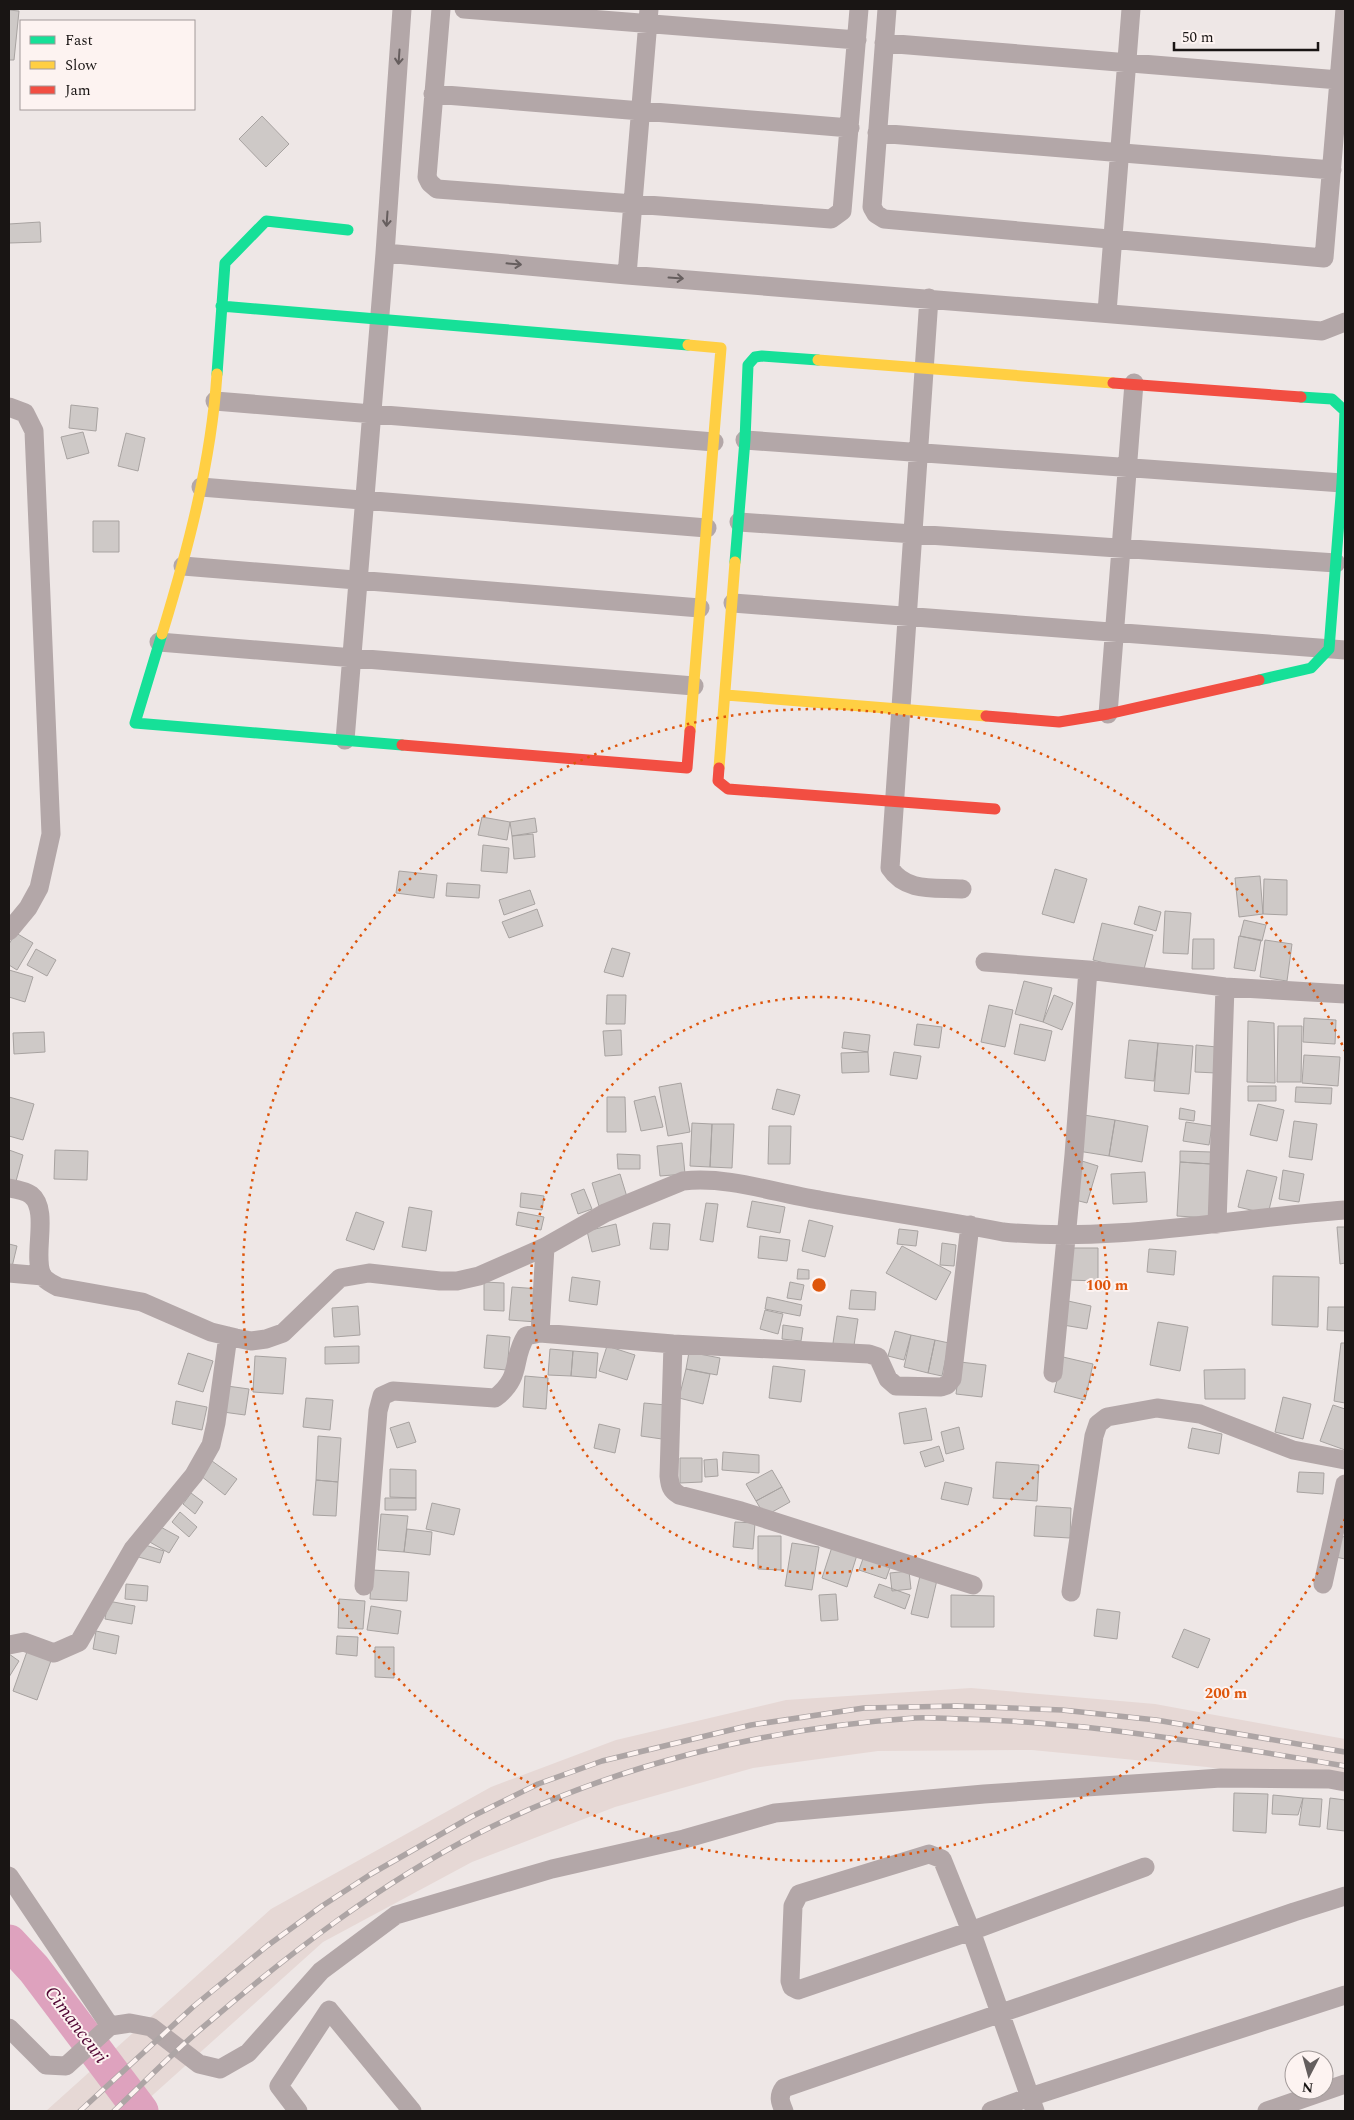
<svg xmlns="http://www.w3.org/2000/svg" width="1354" height="2120" viewBox="0 0 1354 2120" font-family="Spectral,serif">
<style>
.built{fill:#e6d8d5}
.lines{fill:none;stroke-linecap:round;stroke-linejoin:round}
.river{stroke:#dea2be;stroke-width:35}
.building{fill:#cec9c7;stroke:#a8a3a1}
.street{stroke:#b3a7a8;stroke-width:19}
.fast{stroke:#16e098;stroke-width:11}
.slow{stroke:#ffcf43;stroke-width:11}
.jam{stroke:#f24e42;stroke-width:11}
.rail-casing{stroke:#ada5a5;stroke-width:5.5}
.rail{stroke:#fdf3f1;stroke-width:4;stroke-dasharray:11;stroke-linecap:butt}
.oneway{stroke:#665e5e}
.ring{fill:none;stroke:#de560c;stroke-width:2.5;stroke-dasharray:2.5 5}
.labels{text-anchor:middle;dominant-baseline:central;stroke-width:4;stroke-linejoin:round;paint-order:stroke}
.water-label{font-size:19px;font-style:italic;fill:#500633;stroke:#fdf3f1}
.centre{fill:#de560c;stroke:#fdf3f1;stroke-width:2.5}
.ring-label{font-size:15px;text-anchor:middle;font-weight:bold;fill:#de560c;stroke:#fdf3f1;stroke-width:4;stroke-linejoin:round;paint-order:stroke}
</style>
<rect width="100%" height="100%" fill="#eee7e6"/>
<path class="built" d="M971 1688 1155 1704 1345 1739V1789L1207 1767 1032 1750 878 1751 753 1768 615 1807 472 1862 323 1942 135 2111H46L271 1909 491 1787 616 1740 786 1700Z"/>
<g class="lines">
<path class="river" d="M9 1942 34 1969 141 2111"/>
</g>
<path class="building" d="M9 10 19 11 14 60H9Z
M262 116 289 144 266 167 239 139Z
M40 222 41 242 9 243V224Z
M71 405 98 408 96 431 69 428Z
M83 432 89 453 67 459 61 437Z
M126 433 145 438 138 471 118 466Z
M93 521H119V552H93Z
M482 817 510 822 507 840 478 835Z
M535 818 537 832 512 836 510 822Z
M533 834 535 857 514 859 512 836Z
M483 845 509 848 507 873 481 871Z
M1055 869 1087 879 1074 923 1042 914Z
M399 871 437 875 434 898 396 893Z
M1260 876 1263 914 1239 917 1235 878Z
M1264 879 1287 880V915L1263 914Z
M447 883 480 885 479 898 446 896Z
M530 890 535 904 504 915 499 900Z
M1139 906 1161 912 1156 931 1134 924Z
M537 909 543 926 509 938 502 922Z
M1165 911 1191 913 1188 954 1163 953Z
M1244 920 1266 925 1262 941 1240 936Z
M1102 923 1153 935 1143 973 1093 960Z
M16 933 33 943 17 970 9 965V944Z
M1239 936 1261 940 1255 971 1234 968Z
M1193 939H1214V969H1192Z
M1265 940 1292 944 1287 981 1260 977Z
M612 948 630 953 623 977 604 972Z
M36 949 56 960 47 976 27 965Z
M9 970 33 977 25 1002 9 997Z
M1024 981 1052 988 1043 1022 1015 1014Z
M607 995H626L625 1024H606Z
M1054 995 1073 1003 1062 1030 1043 1022Z
M989 1005 1013 1010 1005 1047 981 1042Z
M1304 1018 1336 1020 1335 1044 1303 1042Z
M1248 1021 1274 1023 1275 1083 1247 1082Z
M917 1024 942 1027 939 1048 914 1045Z
M1020 1024 1052 1031 1045 1061 1014 1054Z
M1278 1026H1302L1301 1082H1277Z
M621 1030 622 1055 605 1056 603 1031Z
M44 1032 45 1052 14 1054 13 1033Z
M844 1032 870 1035 868 1052 842 1048Z
M1129 1040 1158 1043 1154 1081 1125 1078Z
M1158 1043 1193 1046 1189 1094 1154 1091Z
M1196 1045 1217 1047 1216 1073 1195 1072Z
M868 1052 869 1072 842 1073 841 1053Z
M894 1052 921 1056 917 1079 890 1075Z
M1304 1055 1340 1057 1338 1086 1302 1083Z
M681 1083 690 1132 668 1136 659 1087Z
M1248 1086H1276V1101H1248Z
M1296 1087 1332 1088 1331 1104 1295 1102Z
M777 1089 800 1095 794 1115 772 1109Z
M655 1096 663 1127 641 1131 634 1101Z
M9 1097 34 1104 23 1140 9 1136Z
M607 1097H625L626 1132H607Z
M1258 1104 1284 1110 1277 1141 1250 1135Z
M1180 1108 1195 1111 1194 1121 1179 1119Z
M1084 1115 1115 1120 1109 1156 1078 1151Z
M1115 1120 1148 1126 1142 1162 1109 1156Z
M1294 1121 1317 1124 1312 1160 1289 1157Z
M1186 1122 1212 1126 1209 1145 1183 1141Z
M692 1123 712 1124 710 1167 690 1166Z
M712 1124H734L732 1168 710 1167Z
M769 1126H791L790 1164H768Z
M682 1143 685 1174 660 1176 657 1146Z
M9 1150 23 1155 15 1185 9 1183Z
M55 1150 88 1151 87 1180 54 1179Z
M1180 1151 1212 1152 1211 1164 1180 1162Z
M617 1154 640 1155V1169H618Z
M1082 1161 1098 1166 1087 1203 1071 1199Z
M1180 1162 1211 1164 1209 1218 1177 1216Z
M1247 1170 1277 1177 1268 1214 1238 1207Z
M1283 1170 1304 1174 1299 1202 1279 1199Z
M1145 1172 1147 1202 1113 1204 1111 1174Z
M620 1174 627 1197 599 1206 592 1183Z
M584 1189 592 1209 578 1214 571 1194Z
M521 1193 544 1196 542 1210 520 1207Z
M752 1201 785 1207 780 1233 747 1227Z
M706 1203 718 1204 713 1242 700 1240Z
M409 1207 432 1211 426 1251 402 1247Z
M356 1212 384 1222 374 1250 346 1240Z
M518 1212 544 1217 541 1230 516 1225Z
M809 1220 833 1226 825 1257 802 1251Z
M653 1223 670 1224 668 1250 650 1249Z
M616 1224 620 1245 592 1252 587 1231Z
M1337 1227H1345V1263L1340 1264Z
M899 1229 918 1231 916 1246 897 1244Z
M760 1236 790 1240 787 1261 758 1258Z
M942 1243 956 1245 954 1266 940 1265Z
M9 1244 17 1246 11 1271 9 1270Z
M902 1246 951 1272 936 1300 886 1273Z
M1068 1248H1098V1281L1068 1280Z
M1149 1249 1176 1251 1174 1275 1147 1272Z
M798 1269 809 1270V1279H797Z
M1273 1276 1319 1277 1318 1327 1272 1325Z
M572 1277 600 1281 597 1305 569 1301Z
M484 1282 504 1283V1311L484 1310Z
M790 1282 804 1285 801 1300 787 1298Z
M512 1287 540 1289 537 1322 509 1320Z
M851 1290 876 1292 875 1310 849 1309Z
M767 1297 802 1305 800 1316 765 1309Z
M1068 1301 1091 1306 1087 1329 1063 1325Z
M358 1306 360 1335 334 1337 332 1308Z
M1328 1307H1345V1331L1327 1330Z
M765 1310 783 1314 778 1334 760 1329Z
M837 1316 858 1319 853 1352 832 1350Z
M1158 1322 1188 1327 1180 1371 1150 1365Z
M783 1325 803 1328 801 1341 782 1339Z
M895 1331 911 1335 904 1360 888 1356Z
M487 1335 510 1337 507 1370 484 1368Z
M911 1335 935 1340 928 1373 904 1367Z
M935 1340 949 1343 942 1376 928 1373Z
M1341 1343H1345V1403L1334 1401Z
M359 1346V1363L325 1364V1347Z
M607 1346 635 1355 627 1380 599 1371Z
M550 1349 573 1351 571 1376 548 1375Z
M573 1351 598 1353 596 1378 571 1376Z
M689 1352 720 1358 717 1375 686 1369Z
M188 1353 213 1361 203 1392 178 1384Z
M255 1356 286 1358 283 1394 253 1392Z
M1063 1357 1093 1364 1085 1400 1054 1392Z
M960 1362 986 1365 982 1397 956 1394Z
M773 1366 805 1370 801 1402 769 1398Z
M686 1369 710 1374 703 1404 679 1398Z
M1245 1369V1399H1205L1204 1370Z
M525 1376 548 1378 546 1409 523 1407Z
M227 1386 249 1389 245 1415 223 1412Z
M1283 1397 1311 1404 1303 1439 1275 1432Z
M306 1398 333 1400 330 1430 303 1427Z
M176 1401 207 1407 202 1430 172 1424Z
M644 1403 666 1405 662 1439 641 1436Z
M1333 1405 1345 1409V1450L1320 1441Z
M926 1408 932 1440 904 1444 899 1413Z
M409 1422 416 1442 397 1448 390 1428Z
M599 1424 620 1429 615 1453 594 1448Z
M959 1427 964 1449 946 1454 941 1432Z
M1192 1428 1222 1434 1219 1454 1188 1448Z
M318 1436 341 1438 338 1482 316 1480Z
M939 1446 944 1461 925 1467 920 1452Z
M723 1452 759 1455V1473L722 1470Z
M680 1458H702V1482L680 1483Z
M717 1459 718 1476 705 1477 704 1460Z
M212 1461 237 1479 225 1495 201 1476Z
M996 1462 1039 1465 1037 1501 993 1498Z
M390 1469 416 1470V1498L390 1497Z
M772 1470 782 1487 756 1501 746 1484Z
M1299 1472 1324 1473 1323 1494 1297 1492Z
M316 1480 338 1482 336 1516 313 1515Z
M945 1482 972 1488 968 1505 941 1499Z
M782 1487 790 1502 765 1516 756 1501Z
M191 1493 203 1502 195 1514 183 1504Z
M385 1498H416V1510H385Z
M432 1503 460 1509 454 1535 426 1529Z
M1036 1506 1071 1508 1070 1538 1034 1536Z
M180 1512 197 1527 189 1537 172 1522Z
M381 1514 408 1516 404 1552 378 1550Z
M735 1522 755 1523 753 1549 733 1547Z
M157 1525 179 1537 169 1553 148 1541Z
M407 1529 432 1532 430 1555 404 1552Z
M758 1536H781V1570L758 1569Z
M1340 1536 1345 1537V1559L1336 1557Z
M139 1543 164 1551 160 1563 135 1556Z
M792 1543 819 1547 812 1590 785 1586Z
M832 1547 857 1555 847 1587 822 1578Z
M865 1553 892 1562 886 1579 859 1570Z
M372 1570 409 1572 407 1601 370 1599Z
M909 1571 911 1589 892 1591 890 1573Z
M920 1576 937 1580 928 1618 911 1614Z
M126 1584 148 1586 147 1601 125 1599Z
M879 1584 910 1595 905 1609 874 1597Z
M836 1594 838 1620 821 1621 819 1595Z
M951 1595 994 1596V1627H951Z
M339 1599 365 1601 363 1629 338 1628Z
M108 1601 135 1606 132 1624 105 1619Z
M371 1606 401 1611 398 1634 367 1630Z
M1097 1609 1120 1612 1117 1639 1094 1636Z
M1184 1629 1210 1639 1198 1668 1172 1657Z
M96 1631 119 1636 116 1654 93 1649Z
M337 1636 358 1637 357 1656 336 1654Z
M29 1646 53 1655 37 1700 13 1691Z
M375 1647H394V1678L375 1677Z
M9 1654 19 1661 9 1677Z
M1234 1793 1268 1794 1266 1833 1233 1831Z
M1273 1795 1303 1798 1298 1815 1272 1814Z
M1303 1798 1322 1799 1320 1827 1299 1825Z
M1330 1798 1345 1800V1831L1327 1829Z"/>
<g class="lines">
<path class="street" d="M402 9 385 253 627 275 1322 331 1345 322
M441 9 427 177 430 183 437 189 831 219 842 211 859 9
M464 9 857 40
M887 9 872 207 876 214 884 219 1324 258 1345 9
M884 43 1339 80
M433 94 850 128
M877 133 1332 170
M627 275 649 9
M929 298 890 868C906 893 936 887 962 889
M1107 312 1131 9
M215 401 714 442
M9 407 25 413 34 431 51 834 39 888 28 908 9 931
M745 440 1342 483
M201 487 707 528
M739 522 1336 563
M183 566 700 608
M733 603 1345 650
M159 642 694 686
M1108 714 1134 383
M345 740 385 253
M985 962 1088 970 1225 987 1345 994
M9 1188C15 1189 26 1191 31 1195 50 1210 32 1256 42 1275 45 1281 53 1284 58 1287L142 1302 211 1332 236 1338 251 1341 266 1339 283 1333 340 1278 369 1273 440 1281H457L479 1276 545 1247 605 1213 683 1181C730 1176 774 1193 819 1200 880 1211 942 1220 1003 1232 1117 1243 1232 1218 1345 1210
M1217 1224 1225 987
M545 1247 540 1333 673 1344 869 1354 878 1357 888 1379 896 1386 941 1387 947 1385 952 1379 970 1225
M9 1273 43 1276
M673 1344 669 1476C670 1486 671 1490 679 1495L741 1511 973 1585
M1053 1373 1074 1155 1088 970
M1323 1584 1345 1484
M364 1586 378 1411 382 1396 393 1391 495 1398C523 1377 511 1359 526 1336L540 1333
M1071 1592 1094 1436 1098 1424 1107 1417 1157 1408 1200 1414 1293 1450 1345 1460
M9 1645 24 1642 54 1653 79 1642 133 1549 194 1475 211 1445 216 1423 228 1336
M9 1876 110 2026
M9 2028 46 2065 66 2066 110 2026 130 2023 151 2027 199 2064 220 2069 248 2053 321 1971 396 1915 552 1869 684 1839 775 1813 984 1794 1221 1778 1329 1779 1345 1782
M298 2111 279 2086 329 2010 412 2111
M784 2111C780 2102 778 2096 784 2088L1294 1912 1345 1896
M991 2111 1030 2097 1345 1995
M1035 2111 971 1931 942 1859 929 1854 799 1894 793 1906 790 1981 792 1987 798 1990 971 1931 1145 1867
M1267 2111 1345 2084"/>
<path class="fast" d="M221 306 688 345
M217 374 225 263 266 221 348 230
M735 562 745 440 748 365 755 357 762 356 818 360
M162 634 135 723 402 745
M1259 680 1311 668 1329 649 1342 483 1345 411 1332 399 1301 397"/>
<path class="slow" d="M688 345 721 348 690 731
M818 360 1113 383
M162 634C188 549 211 463 217 374
M726 695 986 716
M719 768 735 562"/>
<path class="jam" d="M1113 383 1301 397
M986 716 1059 722 1108 714 1259 680
M402 745 687 768 690 731
M719 768 718 781 728 789 995 809"/>
<g class="rail-casing">
<path id="rail" d="M80 2111 194 2006 267 1946 322 1906 371 1874 471 1817 538 1784 602 1761 751 1725 864 1708 957 1706 1062 1710 1156 1720 1345 1752
M114 2111C145 2082 175 2050 208 2023 291 1952 381 1883 479 1833 614 1765 765 1728 915 1718 931 1717 947 1719 963 1719 1003 1720 1043 1723 1084 1727 1172 1737 1258 1751 1345 1766"/>
</g>
<use href="#rail" class="rail"/>
</g>
<defs><path id="oneway-shaft" d="M-6 0H5M1.5-3L5.5 0L1.5 3" fill="none" stroke-width="1.6" stroke-linecap="round" stroke-linejoin="round" transform="scale(1.25)"/></defs>
<g class="oneway">
<use href="#oneway-shaft" transform="translate(399 57) rotate(94)"/>
<use href="#oneway-shaft" transform="translate(387 219) rotate(94)"/>
<use href="#oneway-shaft" transform="translate(514 264) rotate(5)"/>
<use href="#oneway-shaft" transform="translate(676 278) rotate(4)"/>
</g>
<g class="ring">
<circle cx="819" cy="1285" r="288"/>
<path d="M1345 1519A576 576 0 1 1 1345 1051"/>
</g>
<g class="labels">
<g class="water-label">
<text transform="translate(76 2025) rotate(53)">Cimanceuri</text>
</g>
</g>
<circle cx="819" cy="1285" r="8" class="centre"/>
<g class="ring-label">
<text x="1107" y="1290">100 m</text>
<text x="1226" y="1698">200 m</text>
</g>
<rect width="1354" height="2120" fill="none" stroke="#191514" stroke-width="20"/>
<rect x="20" y="20" width="175" height="90" fill="#fdf3f1" stroke="#a29a99"/>
<rect x="30" y="36" width="25" height="8" fill="#16e098" stroke="#a29a99"/>
<text x="65" y="45" font-size="15" fill="#191514">Fast</text>
<rect x="30" y="61" width="25" height="8" fill="#ffcf43" stroke="#a29a99"/>
<text x="65" y="70" font-size="15" fill="#191514">Slow</text>
<rect x="30" y="86" width="25" height="8" fill="#f24e42" stroke="#a29a99"/>
<text x="65" y="95" font-size="15" fill="#191514">Jam</text>
<g transform="translate(1309 2075) rotate(186)"><circle r="24" fill="#fdf3f1" stroke="#a29a99"/>
<path d="M0-4L9 19L0 12L-9 19Z" fill="#645e5e"/>
<text y="-8" font-size="14" font-weight="bold" text-anchor="middle" fill="#191514">N</text>
</g>
<path d="M1174 42v8h144v-8" fill="none" stroke="#191514" stroke-width="2.5"/>
<text x="1182" y="42" font-size="15" fill="#191514" stroke="#fdf3f1" stroke-width="4" paint-order="stroke">50 m</text>
</svg>
